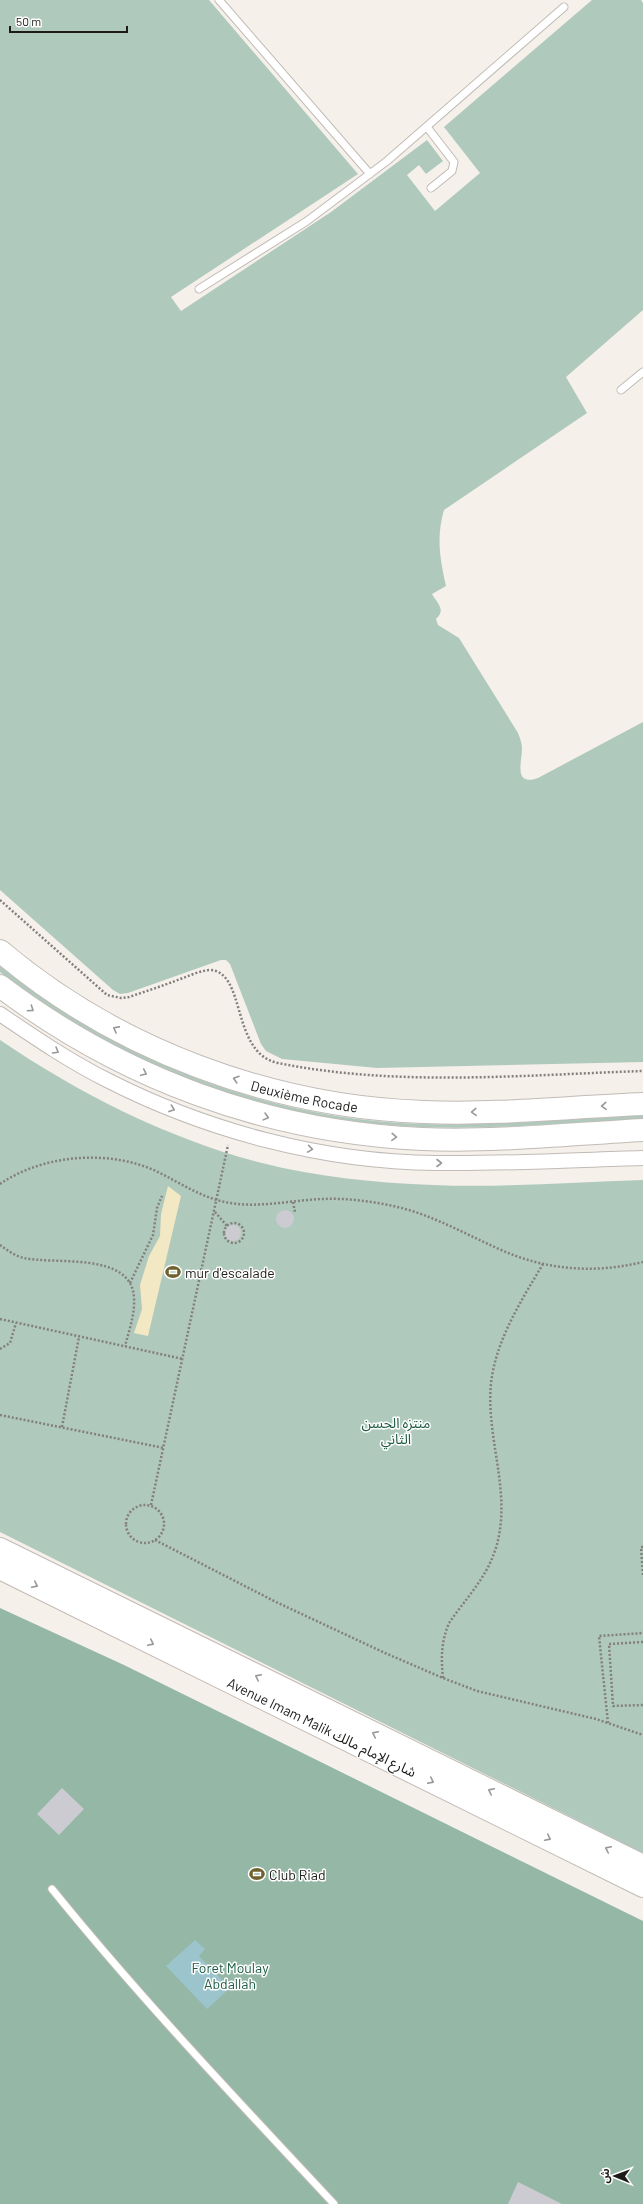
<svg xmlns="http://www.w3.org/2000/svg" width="643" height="2204" viewBox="0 0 643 2204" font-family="Barlow,'Noto Sans Arabic',sans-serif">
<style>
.green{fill:#b0c9bd}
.forest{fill:#94b7a6}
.sand{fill:#f2e8c3}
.water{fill:#9bc4cc}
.building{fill:#cccbd2}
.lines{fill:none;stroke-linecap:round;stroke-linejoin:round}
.lane-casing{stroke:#c0bbb6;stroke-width:9}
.street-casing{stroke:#c0bbb6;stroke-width:16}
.primary-casing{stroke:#c0bbb6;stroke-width:24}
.highway-casing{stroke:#c0bbb6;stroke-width:24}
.path{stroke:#837f7c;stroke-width:2.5;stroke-dasharray:2 2;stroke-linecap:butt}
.lane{stroke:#fff;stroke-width:7}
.street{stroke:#fff;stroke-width:14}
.primary{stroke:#fff;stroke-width:22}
.highway{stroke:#fff;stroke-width:22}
.oneway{stroke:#999898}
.labels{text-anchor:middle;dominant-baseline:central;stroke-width:3;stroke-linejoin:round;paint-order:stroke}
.street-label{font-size:14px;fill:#1d1b19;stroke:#fff}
.poi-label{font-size:14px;fill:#1d1b19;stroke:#fff;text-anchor:start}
.park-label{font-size:14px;fill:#1c5b43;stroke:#fff}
</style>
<rect width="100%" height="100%" fill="#f6f0eb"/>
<path class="green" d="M0 0H209L358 174 171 297 181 311 331 212 427 140 443 161 426 174 419 165 407 175 435 211 480 173 444 127 592 0H641L643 3V310L566 377 587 413 444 510C436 537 440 559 446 586L432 594C438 604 446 610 436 619L438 625 459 638 518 733C520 738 522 743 522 749 522 761 513 787 538 778L643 722V1062L377 1068 282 1059 266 1051 261 1044 230 964 226 960H221L128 993 120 994 113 990 0 890Z
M0 966C118 1061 269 1119 421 1124 495 1126 569 1119 643 1115V1119C568 1123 493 1130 418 1127 312 1122 209 1095 115 1047 77 1027 42 1002 7 978L0 972Z
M0 1040C80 1094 168 1139 262 1163 317 1177 376 1183 433 1185 503 1188 573 1182 643 1180V1853L0 1532Z"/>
<path class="forest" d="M0 1608 124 1665 643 1921V2204H0Z"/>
<path class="sand" d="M168 1186 181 1196 148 1336 134 1333 142 1309 140 1285 149 1256 160 1236 161 1214Z"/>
<path class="water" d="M195 1940 205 1949 199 1956 230 1988 207 2009 166 1966Z"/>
<path class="building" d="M276 1219a9 9 0 1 1 18 0a9 9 0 1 1-18 0Z
M225 1233a8 8 0 1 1 16 0a8 8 0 1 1-16 0Z
M62 1788 84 1809 59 1835 37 1814Z
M518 2182 562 2204H508Z"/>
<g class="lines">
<g class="lane-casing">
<path id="lane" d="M219 0 370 174
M427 127 454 162 452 171 431 188
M199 289 307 221 387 161 564 7
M621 390 643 372
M52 1889C141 1999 238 2101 334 2204"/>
</g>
<g class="street-casing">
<path id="street" d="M0 1014C34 1037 69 1061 107 1080 207 1131 323 1162 436 1163 505 1164 574 1160 643 1158"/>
</g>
<g class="primary-casing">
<path id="primary" d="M0 1549 643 1866
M0 1568 643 1886"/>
</g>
<g class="highway-casing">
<g id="highway">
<path id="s1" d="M0 951C117 1050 272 1107 424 1112 497 1115 570 1107 643 1104"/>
<path d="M0 986C123 1079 267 1132 422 1139 494 1142 571 1134 643 1130"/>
</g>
</g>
<path class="path" d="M0 900 107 995 121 998 129 997C147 991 165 985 183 978 191 975 200 971 209 970 247 970 230 1053 278 1063 396 1087 523 1075 643 1071
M0 1184C44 1154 110 1149 158 1172 180 1183 201 1197 225 1202 257 1209 291 1200 323 1199 346 1198 370 1201 393 1206 431 1214 463 1233 499 1249 545 1270 593 1274 643 1262
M293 1202 295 1212
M215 1212 227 1226
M224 1233a10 10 0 1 1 20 0a10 10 0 1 1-20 0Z
M0 1245C7 1250 15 1256 24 1258 54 1265 132 1251 134 1298 135 1314 129 1331 125 1346
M130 1283 153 1235 157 1208 162 1196
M0 1319 183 1359
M0 1349 10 1343 16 1323
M0 1415 164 1448
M62 1427 79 1337
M126 1524a19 19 0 1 1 38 0a19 19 0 1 1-38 0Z
M151 1505 228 1145
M155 1540 276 1602 385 1653 443 1678 477 1691 596 1719 643 1735
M643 1547H641L643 1575
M643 1642 609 1644 613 1706 643 1705
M443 1678C441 1658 441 1642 449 1623 462 1604 481 1583 490 1563 518 1504 485 1444 491 1383 496 1340 521 1301 543 1264
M608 1723 599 1636 643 1633"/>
<use href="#lane" class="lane"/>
<use href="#street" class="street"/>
<use href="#primary" class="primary"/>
<use href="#highway" class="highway"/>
</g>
<defs><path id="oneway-chevron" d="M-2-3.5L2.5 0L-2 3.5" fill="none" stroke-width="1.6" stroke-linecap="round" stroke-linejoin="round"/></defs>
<g class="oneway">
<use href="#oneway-chevron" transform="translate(31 1009) rotate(34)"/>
<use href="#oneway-chevron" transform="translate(116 1029) rotate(-152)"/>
<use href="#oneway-chevron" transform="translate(56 1051) rotate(30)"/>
<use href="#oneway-chevron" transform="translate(144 1073) rotate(25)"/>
<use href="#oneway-chevron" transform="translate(236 1079) rotate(-162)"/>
<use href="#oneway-chevron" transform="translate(604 1106) rotate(177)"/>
<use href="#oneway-chevron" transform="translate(172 1109) rotate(20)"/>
<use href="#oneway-chevron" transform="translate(474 1112) rotate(177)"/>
<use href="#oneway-chevron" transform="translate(266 1117) rotate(15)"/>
<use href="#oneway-chevron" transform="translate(394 1137) rotate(3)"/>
<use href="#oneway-chevron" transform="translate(310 1149) rotate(9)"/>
<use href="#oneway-chevron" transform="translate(439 1163)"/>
<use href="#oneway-chevron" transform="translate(35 1585) rotate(26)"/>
<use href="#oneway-chevron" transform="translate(151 1643) rotate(26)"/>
<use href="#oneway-chevron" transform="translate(258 1677) rotate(-154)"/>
<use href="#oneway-chevron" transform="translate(375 1734) rotate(-154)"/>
<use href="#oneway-chevron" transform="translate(431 1781) rotate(26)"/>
<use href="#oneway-chevron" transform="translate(491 1791) rotate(-154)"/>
<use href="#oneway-chevron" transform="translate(548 1838) rotate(26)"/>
<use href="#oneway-chevron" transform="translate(608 1849) rotate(-154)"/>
</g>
<defs>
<g id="stadium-bare" transform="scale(1.2)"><path d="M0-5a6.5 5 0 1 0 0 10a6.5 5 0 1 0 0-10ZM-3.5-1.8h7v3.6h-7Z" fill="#6f622f" stroke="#fff" stroke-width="2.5" paint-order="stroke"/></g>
</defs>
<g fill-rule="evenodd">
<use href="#stadium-bare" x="173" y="1272"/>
<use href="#stadium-bare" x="257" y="1874"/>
</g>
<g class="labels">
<g class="street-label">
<text stroke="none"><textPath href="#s1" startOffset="341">Deuxième Rocade</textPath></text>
<text transform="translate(322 1727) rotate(26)">Avenue Imam Malik شارع الإمام مالك</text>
</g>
<g class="poi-label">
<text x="185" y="1272">mur d'escalade</text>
<text x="269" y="1874">Club Riad</text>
</g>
<g class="park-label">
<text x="396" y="1422">منتزه الحسن<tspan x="396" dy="16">الثاني</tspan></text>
<text x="230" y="1967">Foret Moulay<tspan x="230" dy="16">Abdallah</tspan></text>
</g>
</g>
<g transform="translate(615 2176) rotate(271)" stroke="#ffffff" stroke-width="3" paint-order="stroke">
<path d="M0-3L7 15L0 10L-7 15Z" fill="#1d1b19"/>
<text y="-6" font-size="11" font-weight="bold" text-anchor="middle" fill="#1d1b19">ش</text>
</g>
<path d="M10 26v6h117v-6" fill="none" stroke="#1d1b19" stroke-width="2"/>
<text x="16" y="26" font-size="12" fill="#1d1b19" stroke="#ffffff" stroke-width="3" paint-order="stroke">50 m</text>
</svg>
